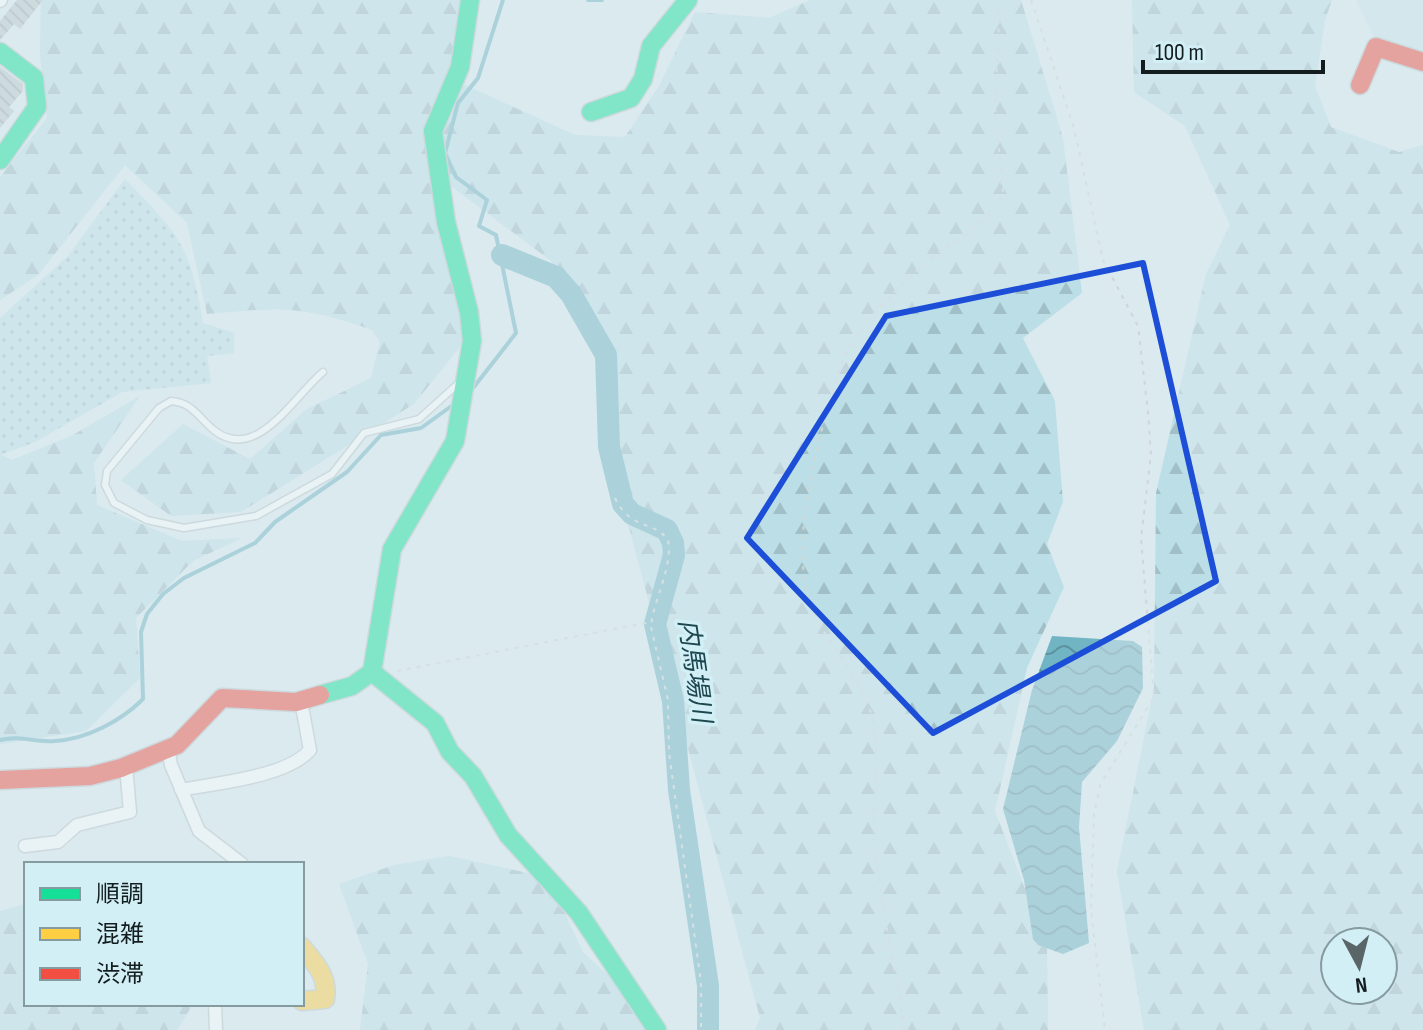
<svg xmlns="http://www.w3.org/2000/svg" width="1423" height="1030" viewBox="0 0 1423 1030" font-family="'Sofia Sans Condensed','Noto Sans JP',sans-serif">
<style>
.built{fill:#c9e4eb}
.grass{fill:url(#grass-dots)}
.forest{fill:url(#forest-firs);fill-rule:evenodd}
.water{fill:url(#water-waves)}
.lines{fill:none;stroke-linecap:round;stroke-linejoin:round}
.stream{stroke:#71b4c3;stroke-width:4}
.river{stroke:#71b4c3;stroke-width:22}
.building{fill:url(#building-back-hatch)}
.lane-casing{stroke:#bbc7ca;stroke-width:9}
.street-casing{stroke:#bbc7ca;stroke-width:15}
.fast-casing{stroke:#bbc7ca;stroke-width:21}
.slow-casing{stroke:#bbc7ca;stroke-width:21}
.jam-casing{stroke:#bbc7ca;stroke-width:21}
.path{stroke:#d0d5d6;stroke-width:2;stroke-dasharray:4 6;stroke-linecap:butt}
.lane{stroke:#fafcfc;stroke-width:6}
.street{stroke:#fafcfc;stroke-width:12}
.fast{stroke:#16e098;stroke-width:18}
.slow{stroke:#ffcf43;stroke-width:18}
.jam{stroke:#f24e42;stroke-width:18}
.marked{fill:none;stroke:#1d4ed8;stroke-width:6;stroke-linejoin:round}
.labels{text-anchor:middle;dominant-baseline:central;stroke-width:7;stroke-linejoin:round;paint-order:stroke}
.water-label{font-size:26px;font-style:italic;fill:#1d464e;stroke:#d3eff6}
</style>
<defs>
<pattern id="grass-dots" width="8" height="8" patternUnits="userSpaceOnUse" patternTransform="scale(2)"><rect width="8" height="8" fill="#bcdfe7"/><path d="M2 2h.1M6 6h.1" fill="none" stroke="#a1bfc6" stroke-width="1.8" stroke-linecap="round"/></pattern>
<pattern id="forest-firs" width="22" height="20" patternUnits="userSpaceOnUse" patternTransform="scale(2)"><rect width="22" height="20" fill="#bcdfe7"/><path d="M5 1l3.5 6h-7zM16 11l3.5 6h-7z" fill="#a1bfc6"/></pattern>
<pattern id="water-waves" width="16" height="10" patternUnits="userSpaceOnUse" patternTransform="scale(2)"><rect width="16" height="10" fill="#71b4c3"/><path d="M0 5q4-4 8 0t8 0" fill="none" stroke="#5c929e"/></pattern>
<pattern id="building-back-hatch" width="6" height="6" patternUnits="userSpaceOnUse" patternTransform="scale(2)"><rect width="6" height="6" fill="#bcc7ca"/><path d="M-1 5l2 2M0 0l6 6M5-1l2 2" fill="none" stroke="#a1aaad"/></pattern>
</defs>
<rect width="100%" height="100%" fill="#dbeaee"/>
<path class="built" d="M1356 0H1423V63L1375 39Z"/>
<path class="grass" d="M125 179C179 235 190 244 203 323L234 333V353L207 356 211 383 122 392 35 442 0 455V318L68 256Z"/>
<path class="forest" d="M41 0H467L463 84 575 135 625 137 659 86 695 12 769 18 810 0H1021L1063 138 1082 293 1023 338 1055 401 1063 502 1047 544 1064 587 1027 668 995 811 1047 946 1048 1030H755L760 1018 612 464 610 391 600 355 551 261 435 174 467 338 414 404 241 512 171 516 121 480 183 424 250 459 307 409 371 378 380 342 372 330C303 305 279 307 207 314L187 223 125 165 38 275 0 300V177L47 118 40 55Z
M1132 0H1332L1325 20 1315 86 1331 127 1399 152 1423 145V1030H1144L1117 872 1154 688 1156 493 1206 274 1230 225 1185 126 1134 92ZM1335 942H1383V990H1335Z
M140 396 94 463 97 505 182 541 242 538 193 561 136 618 140 678 86 731 0 744V454L12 460 71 436Z
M449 856 533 874 559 901 583 952 644 1009 651 1030H360L368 964 339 884 394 865Z
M26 904V1004H193L177 1030H0V911Z"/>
<path class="water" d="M1052 636 1133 641 1142 647 1143 688 1117 741 1082 782 1079 827 1089 943 1063 954 1038 945 1033 939 1024 880 1003 809 1032 690Z"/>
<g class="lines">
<path class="stream" d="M588 0H602
M470 392 516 333 496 235 479 226 487 200 456 177 445 153 458 103 478 78 503 0
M0 740C23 735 34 743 55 741 87 739 121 721 143 699L141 632 147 614 163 594 184 578 255 543 275 522 347 472 381 435 421 428 453 405"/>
<path class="river" d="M502 255 556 277 571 294 606 355 609 447 623 504 632 514 667 530 673 543 674 555 655 624 673 701 679 790 708 986V1030"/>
</g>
<path class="building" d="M17 0H43L20 29 14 24 0 40V21Z
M0 67 23 84V91L9 107 14 111 0 128Z"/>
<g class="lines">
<g class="lane-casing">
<path id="lane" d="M323 372C295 395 257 463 215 431 198 418 194 403 171 401L159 408 107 471 105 485 114 503 147 520 184 528 256 516 332 474 364 433 419 419 460 382"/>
</g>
<g class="street-casing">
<path id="street" d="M0 1 1 0
M168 748 171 765 199 831 242 864
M181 790C216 783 287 777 310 750L301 701
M25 846 58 842 77 825 130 812 126 766
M215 1004 216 1030"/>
</g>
<g class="fast-casing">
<path id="fast" d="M0 52 34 78 37 107 0 160
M591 112 631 98 643 79 651 46 688 0
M372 672 435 723 450 752 473 776 508 835 579 913 657 1030
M320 695 352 686 372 672 392 549 455 441 472 341 469 312 446 222 433 131 460 67 470 0"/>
</g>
<g class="slow-casing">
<path id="slow" d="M302 947C315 963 329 977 325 999L302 1001"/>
</g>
<g class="jam-casing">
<path id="jam" d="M1360 85 1376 47 1423 62
M0 780 90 776 121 768 177 745 222 698 296 702 320 695"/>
</g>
<path class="path" d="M1031 0 1074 128 1103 260 1138 326 1148 412 1151 455 1141 538 1154 697 1101 783 1094 814 1091 910 1105 1030
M615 498C631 531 654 520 668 540 673 567 654 598 651 626
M397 671 645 623 651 627 668 700 669 753 701 982V1030
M904 1030C896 970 882 911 875 851 870 809 884 746 869 707 857 673 829 646 814 613 785 550 818 440 837 377 851 329 893 292 929 260 953 240 993 224 1003 192L995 108 1000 0"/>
<use href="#lane" class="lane"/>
<use href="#street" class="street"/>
<use href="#fast" class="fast"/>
<use href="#slow" class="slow"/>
<use href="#jam" class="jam"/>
</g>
<path d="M0 0H1423V1030H0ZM1143 263 1216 581 933 733 747 538 886 316Z" fill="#dbeaee" fill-opacity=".55" fill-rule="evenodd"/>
<path class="marked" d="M1143 263 1216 581 933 733 747 538 886 316Z"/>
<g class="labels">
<g class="water-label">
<text transform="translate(694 671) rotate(82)">内馬場川</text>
</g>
</g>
<rect x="24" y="862" width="280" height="144" fill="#d3eff6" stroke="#869ba0" stroke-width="2"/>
<rect x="40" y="888" width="40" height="12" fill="#16e098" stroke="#869ba0" stroke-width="2"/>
<text x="96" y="902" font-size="24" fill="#131d1f">順調</text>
<rect x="40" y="928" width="40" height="12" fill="#ffcf43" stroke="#869ba0" stroke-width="2"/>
<text x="96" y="942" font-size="24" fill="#131d1f">混雑</text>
<rect x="40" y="968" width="40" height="12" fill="#f24e42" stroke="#869ba0" stroke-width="2"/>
<text x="96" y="982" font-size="24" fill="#131d1f">渋滞</text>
<g transform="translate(1359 966) rotate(173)"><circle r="38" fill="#d3eff6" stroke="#869ba0" stroke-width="2"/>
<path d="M0-6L14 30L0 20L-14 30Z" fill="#596567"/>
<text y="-12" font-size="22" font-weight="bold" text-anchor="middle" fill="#131d1f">N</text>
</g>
<path d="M1143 60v12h180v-12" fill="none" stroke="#131d1f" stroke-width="4"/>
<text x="1155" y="60" font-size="24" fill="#131d1f" stroke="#d3eff6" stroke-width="6" paint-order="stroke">100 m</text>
</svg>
